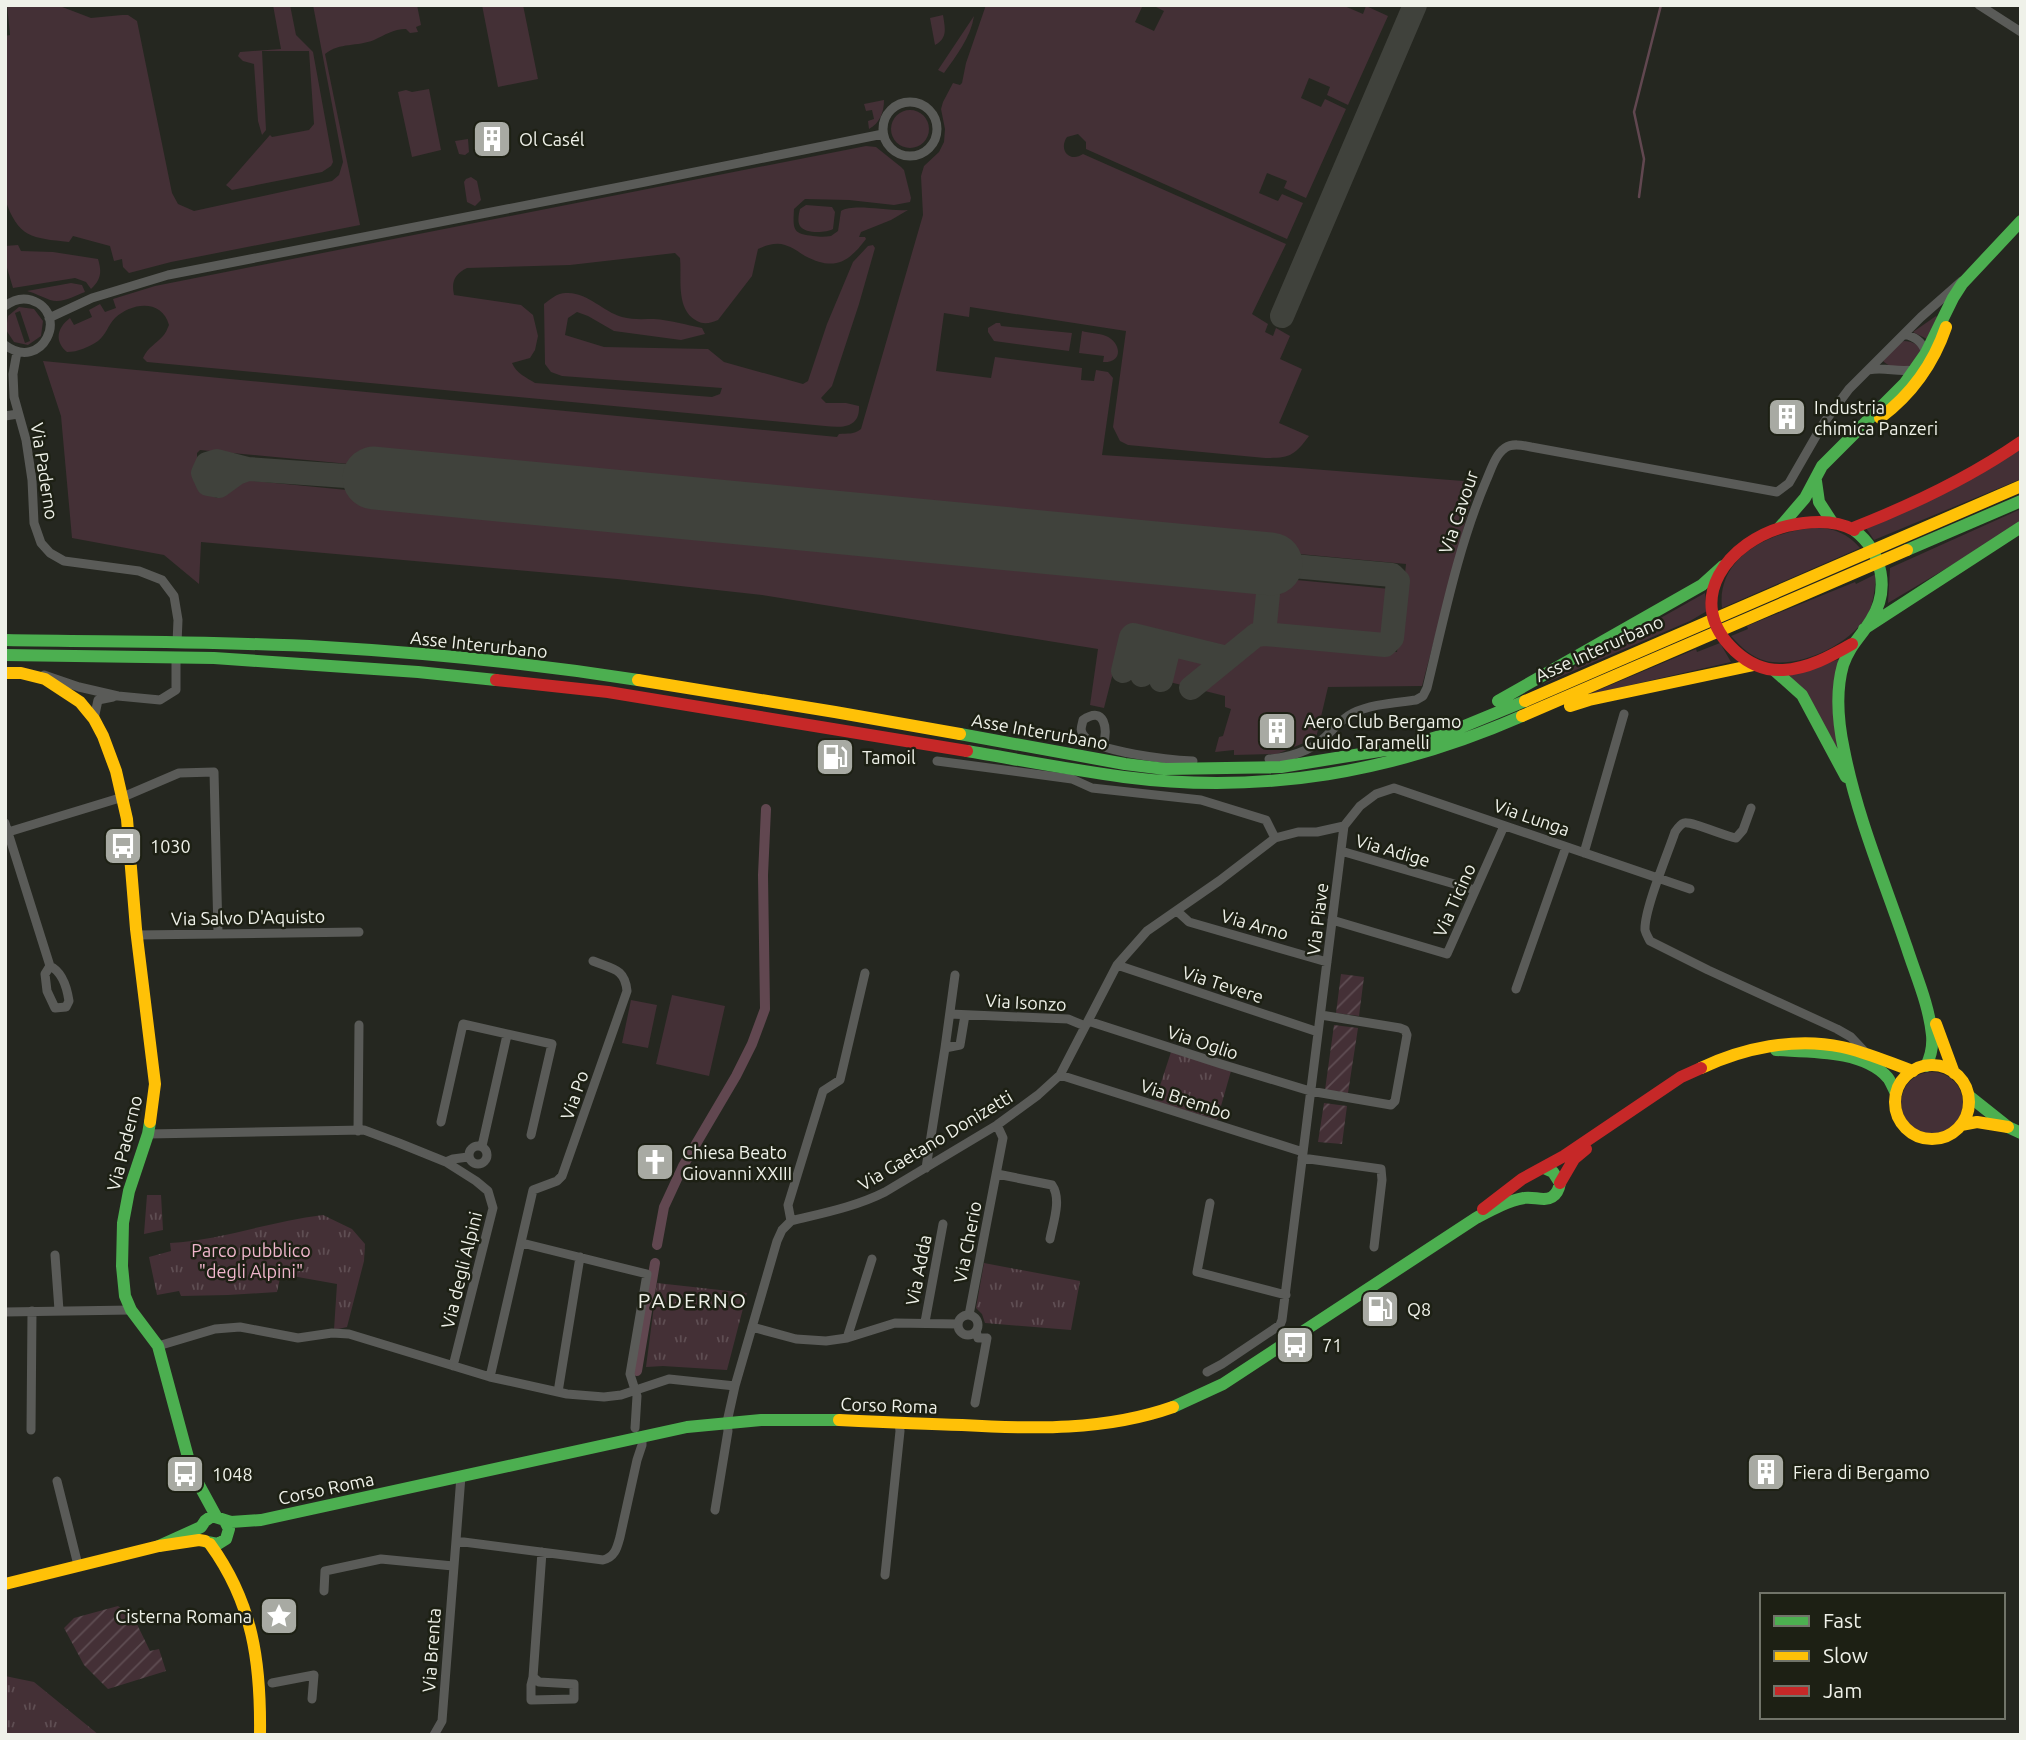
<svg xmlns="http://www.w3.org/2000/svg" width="2026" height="1740" viewBox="0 0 2026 1740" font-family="Ubuntu,sans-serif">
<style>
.grass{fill:#443036;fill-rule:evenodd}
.park{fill:url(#park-tufts)}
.garden{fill:url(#garden-furrows)}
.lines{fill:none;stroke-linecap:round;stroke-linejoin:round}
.stream{stroke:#614750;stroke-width:2.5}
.canal{stroke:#614750;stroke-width:10}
.taxiway{stroke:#40423c;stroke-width:24}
.runway{stroke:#40423c;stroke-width:63}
.street{stroke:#5a5b58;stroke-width:9}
.fast{stroke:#4caf50;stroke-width:12}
.slow{stroke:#ffc107;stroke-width:12}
.jam{stroke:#c62828;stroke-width:12}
.labels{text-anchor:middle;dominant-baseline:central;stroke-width:5;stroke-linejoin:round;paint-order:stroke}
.poi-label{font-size:18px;fill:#eff1e9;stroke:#1d2014;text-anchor:start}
.street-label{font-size:18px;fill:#eff1e9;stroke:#1d2014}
.park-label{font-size:18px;fill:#f0b6cc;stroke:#1d2014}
.quarter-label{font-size:21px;letter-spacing:2px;fill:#eff1e9;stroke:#1d2014}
</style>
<defs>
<pattern id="park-tufts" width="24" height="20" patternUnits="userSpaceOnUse" patternTransform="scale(1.75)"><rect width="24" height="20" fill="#443036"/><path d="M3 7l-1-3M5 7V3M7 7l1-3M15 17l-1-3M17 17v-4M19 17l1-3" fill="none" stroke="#5f4e53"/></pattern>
<pattern id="garden-furrows" width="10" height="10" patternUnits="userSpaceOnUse" patternTransform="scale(1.75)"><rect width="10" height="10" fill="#443036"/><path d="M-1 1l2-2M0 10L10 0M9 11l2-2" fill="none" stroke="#5f4e53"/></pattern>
</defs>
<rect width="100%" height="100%" fill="#252720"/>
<path class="grass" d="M7 5H57L91 18 122 15H128L137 21 172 193 178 204 194 211 332 181 339 175 343 162 313 5H417L421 25 416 27 418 32 410 33 406 29C393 29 385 35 374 40 357 47 340 42 325 54L360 225 171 262 129 273 123 267 122 259 114 261 110 246 73 236 69 242C32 238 18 238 5 199V36L10 35Z
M273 5H290L296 35 313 52 333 162 331 166 322 172 232 190 226 185 228 183 270 135 272 137 309 130 314 124 309 51H262L266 130 262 135 258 121 254 64 243 61 238 56 240 52 281 49Z
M482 5H523L538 79 498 87Z
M986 5H1143L1135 22 1154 31 1164 11 1152 5H1342L1363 14 1366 6 1388 16 1348 105 1327 95 1330 87 1309 78 1301 98 1321 107 1325 99 1346 109 1306 198 1284 188 1287 181 1267 173 1259 193 1278 201 1282 194 1303 203 1287 239 1086 149V142L1078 134 1067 137C1058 150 1070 163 1083 154L1286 244 1252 314 1268 324 1265 332 1273 336 1276 328 1290 336 1280 359 1302 369 1279 423 1309 436C1294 456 1290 458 1265 458L1128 445 1120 441 1113 427 1126 331 970 307 969 317 944 313 936 371 991 378 995 357 1082 368 1081 380 1094 381 1096 370 1108 372 1113 378 1102 455 1299 468 1463 481 1470 486 1471 501 1422 686 1328 687 1316 738 1277 754 1234 755V750L1215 752 1219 737 1223 736 1231 709 1225 707V696L1197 689 1248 646 1261 640 1397 652 1406 564 200 450 197 453V482L202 492 217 498 229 493 237 481 243 480 1262 578C1265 585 1264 592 1263 600 1259 631 1248 633 1226 652L1128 629 1118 670 1114 669 1104 708 1090 705 1098 649 762 595 617 579 201 542 199 584 164 555 72 538 61 416 43 361 837 437 839 434C848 433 853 435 861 429L923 215 921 176 924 166 939 152 944 142 945 129 941 109 943 102 953 83 960 85 962 83 966 63Z
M943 15C945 28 948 38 935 45L930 18Z
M974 16C971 37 956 56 944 73L938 70Z
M429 89 441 150 412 157 398 92 406 90 412 92Z
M884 100C884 112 880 123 869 129L868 121 874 119 872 110 866 111 864 104Z
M891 129a19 19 0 1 1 38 0a19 19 0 1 1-38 0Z
M468 139 469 152 465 155 459 154 455 141Z
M866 146 876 147 901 167 904 170 911 198 910 202 894 205 849 200 805 199 794 209C793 229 792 234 813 236 820 237 825 237 831 236L838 231 841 211C854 203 889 212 908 210L891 220 861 232 859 237H865L866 239C848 263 834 271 805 256 799 252 792 247 785 245 776 242 767 245 758 249L752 276 718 320C711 323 704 325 697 321 675 310 682 277 680 258L675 253 570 265 467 268C455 274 451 281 454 295L521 305 533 315 538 336 535 350 530 358 512 363C516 373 527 378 535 383L712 397 720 394 722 388 562 376 551 372 545 364 544 304C552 298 558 292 568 293 590 294 602 311 622 317 633 320 643 319 654 319 670 320 686 325 702 328L705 334 681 340 614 331 588 316 577 312 568 318 565 335 604 347 708 349 724 362 803 384 808 381 827 324 853 262 868 246 873 245 875 248 859 304 832 386 821 398 826 403H846L859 406C860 428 842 428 825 426L147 362 143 358C148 347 156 344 163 336 166 333 167 329 169 325 162 299 132 302 115 318 108 325 106 335 98 341 89 347 78 352 67 352 54 341 57 328 70 318L74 325 92 317 89 310 100 304 105 312 116 308 113 299 155 286Z
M471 177 477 181 481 200 475 206 467 202 464 182 466 179Z
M806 205 832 207 835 212 833 229C826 233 805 234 800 226 797 222 799 213 800 209Z
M18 245 21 251 53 252 98 259C102 272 101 280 91 289L86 282 75 278 13 288 5 261V246Z
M71 283 82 285 85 292C74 296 62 304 50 300 42 297 35 293 27 291Z
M19 307 34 309 43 321 41 336 28 345 14 342 6 330 8 316ZM20 311 30 341 25 343 15 313Z
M1936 316 1938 318 1927 339 1913 332Z
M996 323H1000L1001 326 1072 333 1069 351 994 341 988 332V328Z
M1082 331C1089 333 1099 333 1106 336 1121 342 1124 363 1103 362L1104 356 1079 353Z
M1904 341C1912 341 1920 345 1921 352 1919 356 1918 360 1915 362 1907 370 1889 368 1883 361L1900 343Z
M2021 449V479L1874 540 1866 528Z
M2021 509V524L1888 603 1890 568Z
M1814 528C1834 528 1847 533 1860 548L1722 608C1716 557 1771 531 1814 528Z
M1876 574C1875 587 1874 600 1869 612 1854 643 1800 669 1766 661 1751 657 1741 647 1731 636L1748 629 1747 626 1855 582 1856 584Z
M1276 578 1390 589 1393 594 1388 634 1384 639H1377L1284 630C1266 619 1274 596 1276 578Z
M1705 593 1707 611 1690 621 1543 684Z
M1141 642 1145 643 1137 674 1128 672 1135 646Z
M1720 643 1731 662 1587 695 1696 649 1697 652Z
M1160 646 1164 647 1156 679 1146 677 1153 651Z
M1180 651 1217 660 1186 686 1165 681 1172 656Z
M1840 659 1838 750 1798 685 1789 675Z
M672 995 725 1006 709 1076 656 1064Z
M631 1000 657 1005 648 1048 622 1043Z
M1901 1103a31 31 0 1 1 62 0a31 31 0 1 1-62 0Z"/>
<path class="park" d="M1171 1052 1231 1071 1217 1120 1155 1101Z
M147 1195H161L163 1230 144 1234Z
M323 1215 352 1229 365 1244 364 1261 347 1327 334 1330 337 1284 281 1274 277 1292 228 1295 181 1296 179 1291 157 1295 149 1257 171 1251 170 1243C222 1240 271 1221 323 1215Z
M984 1263 1080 1281 1071 1330 985 1323 982 1314 976 1308Z
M657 1283 747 1293 727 1370 663 1366 646 1367Z
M5 1676 34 1682 99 1735H5Z"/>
<path class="garden" d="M1341 974 1364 977 1359 1016 1336 1013Z
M1334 1025 1358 1028 1348 1093 1325 1090Z
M1324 1103 1347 1106 1342 1144 1318 1142Z
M118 1606 134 1618 150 1651 159 1649 166 1671 108 1689 84 1665 64 1628 74 1618Z"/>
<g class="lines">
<path class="stream" d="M1639 197 1644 159 1634 112 1661 5"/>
<path class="canal" d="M657 1245 664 1207 683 1166 736 1076 752 1044 765 1009 763 875 766 809
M637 1371 655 1263"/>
<path class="taxiway" d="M1282 316 1415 5
M248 469 237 473 219 486 208 484 203 473 207 464 217 461 248 469 374 478
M1123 671 1131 637 1133 635 1227 658
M1142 675 1150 642 1153 640
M1161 680 1169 647 1171 644
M1191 688 1256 635 1264 634 1385 645 1392 638 1398 581 1392 575 1271 564 1264 634"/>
<path class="runway" d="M374 478 1271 564"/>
<path class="street" d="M1979 5 2021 32
M883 129a27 27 0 1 1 54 0a27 27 0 1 1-54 0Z
M5 306C13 300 21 297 31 300 71 313 42 373 5 345
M49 318 92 298 168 275 645 182 883 134
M1904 334C1916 337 1925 343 1926 356
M17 352 13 374 14 397 26 440 32 480 34 523 41 543 50 553 64 561 139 571 162 580 174 596 178 620 177 643
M1869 370C1885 366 1900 374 1917 369
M5 416 18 414
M44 675 79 687 118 696 160 700 176 690V657
M94 719 98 700 113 697
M1103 746C1108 729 1105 705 1083 720 1082 726 1079 730 1084 736 1096 752 1171 760 1193 761
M1269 759C1287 758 1311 751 1324 738 1334 729 1341 719 1353 713 1372 704 1395 703 1416 700L1423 696 1427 688C1444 618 1458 547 1486 481 1491 470 1495 455 1505 448 1512 443 1522 445 1531 447L1777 492 1789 483 1823 424 1849 389 1921 317 1962 281
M937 761 1072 779 1092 788 1201 800 1266 820 1275 838
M1751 808 1743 830 1736 838C1725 836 1691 821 1684 823 1681 824 1677 829 1675 832 1668 853 1644 910 1645 930 1646 934 1648 937 1650 941L1708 970 1837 1029 1851 1037 1866 1053
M5 823 50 966C63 972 67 988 69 1001L66 1007 55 1008 47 991 45 974 50 966
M5 833 123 797 179 773 214 772 218 933
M1341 851 1475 890
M1584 853 1624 714
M1177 911 1189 922 1327 962
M1332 920 1447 954 1504 826
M137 935 359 932
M1117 965 1318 1032
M1516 989 1566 847
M950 1014 1068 1019 1085 1026
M1088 1021 1221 1064 1310 1091 1391 1105 1395 1101 1407 1035 1405 1030 1400 1028 1321 1015
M945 1048 960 1045 965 1015
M1060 1075 1303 1152
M441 1122 463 1024 552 1044 531 1135
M358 1131 359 1025
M148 1134 364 1130 399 1143 446 1162 476 1181 488 1191 493 1208 453 1366
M469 1155a9 9 0 1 1 18 0a9 9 0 1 1-18 0Z
M482 1146 507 1035
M1302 1158 1381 1169 1382 1180 1374 1247
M446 1162 453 1159 468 1157
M926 1168 945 1048 955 975
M997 1174 1052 1185C1062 1199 1053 1223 1050 1239
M1210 1203 1197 1272 1286 1295
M791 1221 788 1205 823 1091 840 1080 865 973
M522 1243 647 1274 630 1374 637 1396 635 1428
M55 1255 59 1310
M5 1312 131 1310
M969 1315 1003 1138 997 1125
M958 1325a10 10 0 1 1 20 0a10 10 0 1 1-20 0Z
M925 1322 943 1224
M752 1327 796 1339 826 1341 847 1338 895 1323 958 1324
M847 1338 872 1259
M158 1346 215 1329 240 1327 298 1338 332 1333 349 1334 490 1377 567 1394 604 1397 621 1395 669 1379 735 1386
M1207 1372 1222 1364 1280 1325 1282 1320 1344 826
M490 1377 533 1190 557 1181 562 1176 627 991C625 968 612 969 593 961
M558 1392 580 1257
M975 1403 987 1338H978L976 1331
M31 1430 32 1311
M57 1481 78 1565
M715 1510 728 1431 727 1422 735 1386 777 1241 782 1230 791 1221C823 1213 855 1207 885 1192L997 1125 1038 1095 1060 1075 1117 965 1147 931 1219 881 1275 838 1298 832H1317L1344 826 1360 806 1376 794 1394 788 1690 889
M456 1541 603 1560C615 1557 617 1548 620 1537L637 1460 642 1445V1437
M885 1575 900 1431 899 1423
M324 1591 325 1571 381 1559 453 1566
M533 1677 531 1685V1700L574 1699V1684L539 1682 533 1677 542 1552
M272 1683 314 1675 312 1699
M434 1735 442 1721 461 1476"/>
<path class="fast" d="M1816 481 1819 502 1832 522
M1780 527 1805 498 1822 466 1905 383 1926 353 1953 298 1962 284 2021 221
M1854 530C1883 552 1890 590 1871 620 1860 638 1850 645 1843 665 1835 693 1838 722 1844 750 1857 817 1885 883 1907 948 1916 976 1929 1005 1932 1035 1933 1046 1931 1056 1926 1066
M1907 550 2021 501
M1864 629 2021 527
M5 640C112 642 219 641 325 647 429 653 535 664 638 680
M5 655 214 658 418 672 496 680
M1774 670 1802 695 1846 777
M1498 701 1702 585 1723 566
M960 734 1125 764 1165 769 1281 767 1404 747 1440 736 1525 701
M967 751C1020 760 1072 770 1124 777 1264 795 1394 772 1522 716
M1776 1050C1810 1052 1864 1050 1888 1078 1891 1082 1893 1088 1896 1093
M1969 1096 2008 1127 2021 1133
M150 1122 148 1134 129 1191 123 1223 122 1266 125 1296 131 1310 158 1346 192 1472 216 1516
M1173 1407 1223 1384 1476 1218C1491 1210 1507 1201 1524 1198 1533 1196 1544 1202 1552 1197 1557 1194 1559 1189 1560 1183L1553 1172 1544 1168
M207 1542 218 1544 226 1539 229 1529 225 1521
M159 1546 201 1527 205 1521 212 1516 231 1522 261 1520 687 1427 761 1420H839"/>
<path class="slow" d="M1880 418C1912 394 1933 365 1946 327
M5 673H21L45 679 80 702 94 719 103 736 116 771 127 819 136 929 155 1084 150 1122
M638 680 835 712 960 734
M1525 701 2021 486
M1570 706 1589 700 1754 665
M1522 716 1907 550
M1936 1024 1954 1073
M1895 1102a37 37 0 1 1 74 0a37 37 0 1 1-74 0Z
M1701 1068C1743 1048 1795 1037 1842 1047 1866 1052 1890 1063 1913 1071
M1961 1125 1977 1122 2008 1127
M839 1420C880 1422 921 1424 962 1425 1033 1429 1105 1431 1173 1407
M210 1544C253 1603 261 1663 260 1735
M5 1584 159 1546 199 1540 205 1541"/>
<path class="jam" d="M1853 528C1912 505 1969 478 2021 442
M1852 644C1831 656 1808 669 1783 670 1765 671 1748 663 1735 651 1681 601 1729 540 1787 526 1809 521 1834 519 1854 530
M496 680 608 692 967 751
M1560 1183 1574 1159 1586 1149
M1483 1209 1522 1179 1564 1156 1681 1077 1701 1068"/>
</g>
<defs>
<g id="building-square" transform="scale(2.0125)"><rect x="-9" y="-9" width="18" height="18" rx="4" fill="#a8aaa3" stroke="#1d2014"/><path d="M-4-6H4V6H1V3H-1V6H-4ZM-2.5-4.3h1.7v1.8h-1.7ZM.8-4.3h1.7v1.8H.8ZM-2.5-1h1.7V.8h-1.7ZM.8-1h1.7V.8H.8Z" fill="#fff"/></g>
<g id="fuel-square" transform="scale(2.0125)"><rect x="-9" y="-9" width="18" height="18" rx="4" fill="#a8aaa3" stroke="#1d2014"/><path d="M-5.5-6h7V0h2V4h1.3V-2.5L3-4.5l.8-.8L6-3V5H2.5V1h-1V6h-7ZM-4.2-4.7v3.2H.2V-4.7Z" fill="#fff"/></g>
<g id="bus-square" transform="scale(2.0125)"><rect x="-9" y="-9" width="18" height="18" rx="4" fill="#a8aaa3" stroke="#1d2014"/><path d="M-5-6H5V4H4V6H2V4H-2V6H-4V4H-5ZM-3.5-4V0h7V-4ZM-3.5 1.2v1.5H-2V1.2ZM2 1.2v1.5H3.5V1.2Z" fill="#fff"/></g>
<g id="church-square" transform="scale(2.0125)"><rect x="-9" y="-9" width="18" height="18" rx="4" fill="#a8aaa3" stroke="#1d2014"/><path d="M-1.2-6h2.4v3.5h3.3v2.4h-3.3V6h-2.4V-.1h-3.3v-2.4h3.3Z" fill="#fff"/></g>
<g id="sight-square" transform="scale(2.0125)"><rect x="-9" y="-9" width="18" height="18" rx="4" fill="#a8aaa3" stroke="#1d2014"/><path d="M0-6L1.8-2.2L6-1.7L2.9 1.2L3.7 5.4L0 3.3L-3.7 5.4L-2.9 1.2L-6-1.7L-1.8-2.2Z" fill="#fff"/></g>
</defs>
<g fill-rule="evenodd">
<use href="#building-square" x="492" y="139"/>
<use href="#building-square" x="1787" y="417"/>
<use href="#building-square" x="1277" y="731"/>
<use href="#fuel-square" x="835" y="757"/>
<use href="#bus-square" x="123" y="846"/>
<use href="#church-square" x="655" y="1162"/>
<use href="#fuel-square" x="1380" y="1309"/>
<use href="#bus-square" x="1295" y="1345"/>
<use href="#building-square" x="1766" y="1472"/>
<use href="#bus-square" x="185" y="1474"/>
<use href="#sight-square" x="279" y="1616"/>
</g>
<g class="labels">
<g class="poi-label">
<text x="519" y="139">Ol Casél</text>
<text x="1814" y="407">Industria<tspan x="1814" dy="21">chimica Panzeri</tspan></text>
<text x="1304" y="721">Aero Club Bergamo<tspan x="1304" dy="21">Guido Taramelli</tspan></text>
<text x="862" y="757">Tamoil</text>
<text x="150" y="846">1030</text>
<text x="682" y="1152">Chiesa Beato<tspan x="682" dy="21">Giovanni XXIII</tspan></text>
<text x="1407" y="1309">Q8</text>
<text x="1322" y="1345">71</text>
<text x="1793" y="1472">Fiera di Bergamo</text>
<text x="212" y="1474">1048</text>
<text x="252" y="1616" text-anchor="end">Cisterna Romana</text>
</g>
<g class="street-label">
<text transform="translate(45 471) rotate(81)">Via Paderno</text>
<text transform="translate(1458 512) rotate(-71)">Via Cavour</text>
<text transform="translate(479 644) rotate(6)">Asse Interurbano</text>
<text transform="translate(1599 648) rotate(-24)">Asse Interurbano</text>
<text transform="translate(1040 731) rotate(10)">Asse Interurbano</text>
<text transform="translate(1532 817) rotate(19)">Via Lunga</text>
<text transform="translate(1393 850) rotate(16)">Via Adige</text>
<text transform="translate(1454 900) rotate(-66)">Via Ticino</text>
<text transform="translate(248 917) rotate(-1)">Via Salvo D'Aquisto</text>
<text transform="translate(1317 919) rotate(-83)">Via Piave</text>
<text transform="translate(1255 924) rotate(16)">Via Arno</text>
<text transform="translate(1223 984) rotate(18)">Via Tevere</text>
<text transform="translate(1026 1002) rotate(3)">Via Isonzo</text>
<text transform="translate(1203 1042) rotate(18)">Via Oglio</text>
<text transform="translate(574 1095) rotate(-71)">Via Po</text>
<text transform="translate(1186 1099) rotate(18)">Via Brembo</text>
<text transform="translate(935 1140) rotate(-31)">Via Gaetano Donizetti</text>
<text transform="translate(124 1143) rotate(-76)">Via Paderno</text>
<text transform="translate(967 1242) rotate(-79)">Via Cherio</text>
<text transform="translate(461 1270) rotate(-76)">Via degli Alpini</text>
<text transform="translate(918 1270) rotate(-79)">Via Adda</text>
<text transform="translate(889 1405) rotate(2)">Corso Roma</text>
<text transform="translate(326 1488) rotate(-12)">Corso Roma</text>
<text transform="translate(431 1650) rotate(-86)">Via Brenta</text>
</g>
<g class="park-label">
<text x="251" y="1250">Parco pubblico<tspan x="251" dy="21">"degli Alpini"</tspan></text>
</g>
<g class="quarter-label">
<text x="693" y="1300">PADERNO</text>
</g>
</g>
<rect width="2026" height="1740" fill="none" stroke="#eff1e9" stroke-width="14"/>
<rect x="1760" y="1593" width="245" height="126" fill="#1d2014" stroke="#717469" stroke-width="2"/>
<rect x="1774" y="1616" width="35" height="10" fill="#4caf50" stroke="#717469" stroke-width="2"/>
<text x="1823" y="1628" font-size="21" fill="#eff1e9">Fast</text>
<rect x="1774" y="1651" width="35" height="10" fill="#ffc107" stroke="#717469" stroke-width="2"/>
<text x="1823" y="1663" font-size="21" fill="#eff1e9">Slow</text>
<rect x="1774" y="1686" width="35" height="10" fill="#c62828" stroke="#717469" stroke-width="2"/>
<text x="1823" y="1698" font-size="21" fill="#eff1e9">Jam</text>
</svg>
